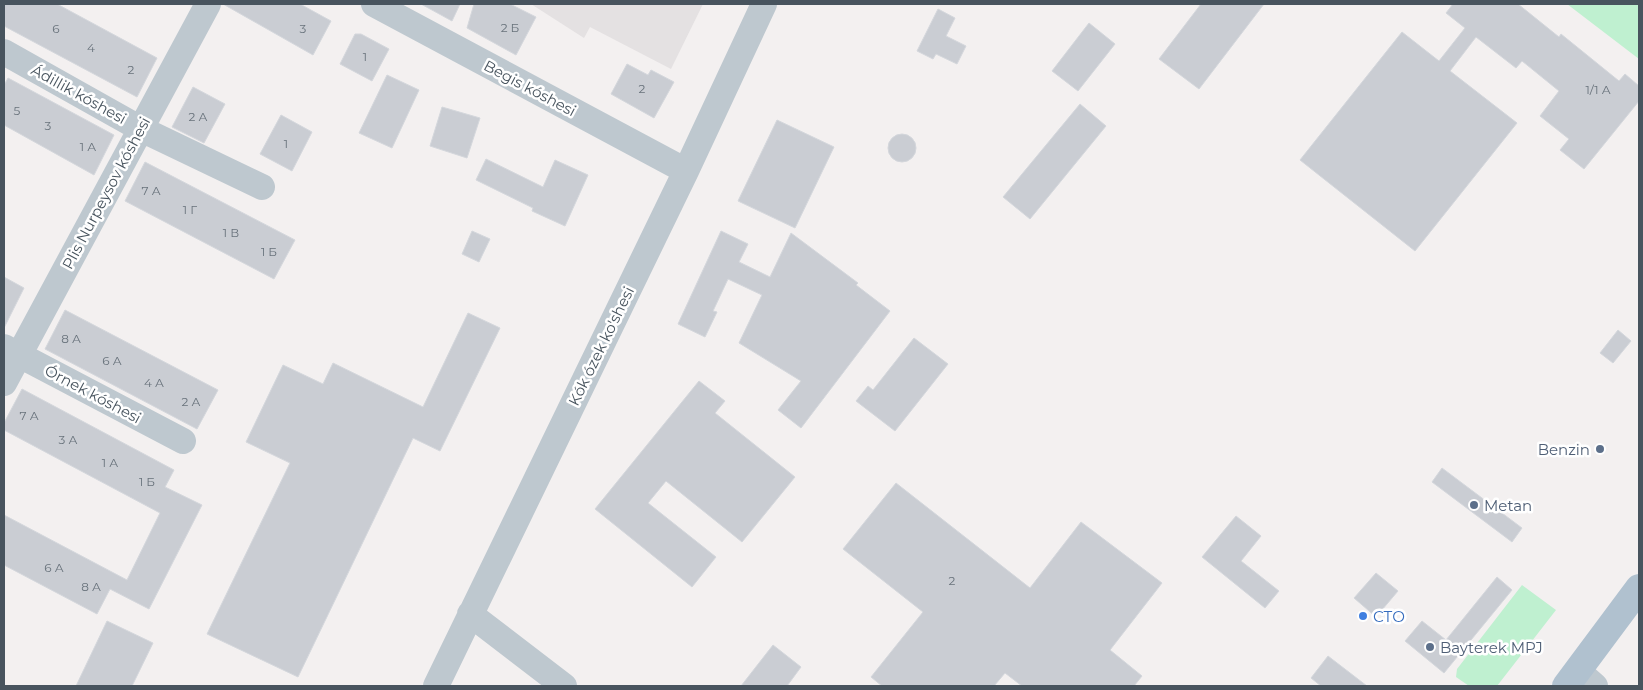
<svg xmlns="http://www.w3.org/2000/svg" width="1643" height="690" viewBox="0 0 1643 690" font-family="Montserrat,sans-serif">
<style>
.education{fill:#e4e1e2}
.green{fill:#bff0d0}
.building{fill:#cacdd3;stroke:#d4d7dc}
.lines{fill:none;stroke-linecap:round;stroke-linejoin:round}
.minor{stroke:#bec8cf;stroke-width:26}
.major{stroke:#b0c1cf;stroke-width:28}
.service-dot{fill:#5c6f8a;stroke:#fff;stroke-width:2}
.shop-dot{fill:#3f7fe0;stroke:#fff;stroke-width:2}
.labels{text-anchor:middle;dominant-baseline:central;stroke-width:5;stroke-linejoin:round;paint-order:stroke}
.number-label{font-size:12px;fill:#68727b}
.street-label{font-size:15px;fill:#48545e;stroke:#fff}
.service-label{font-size:15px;fill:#4e5e75;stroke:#fff;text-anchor:start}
.shop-label{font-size:15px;fill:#366cbe;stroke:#fff;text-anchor:start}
</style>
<rect width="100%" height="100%" fill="#f3f0f0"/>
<path class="education" d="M531 4H703L671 69 590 27 584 38Z"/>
<path class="green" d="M1567 4H1639V59Z
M1522 585 1556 610 1497 686H1469L1456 677 1457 669Z"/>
<path class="building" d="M4 4H57L157 58 137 97 4 26Z
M223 4H300L331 21 313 55Z
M421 4H460L452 21Z
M474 4H510L536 17 516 55 467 28Z
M1201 4H1264L1199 89 1159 59Z
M1453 4H1518L1559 37 1561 34 1619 81 1625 74 1639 86V101L1584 169 1560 150 1569 139 1540 116 1559 91 1522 61 1516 68 1476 37 1450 71 1517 123 1415 251 1300 160 1402 32 1439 61 1465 28 1446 13Z
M938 9 955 18 946 36 966 46 957 64 936 54 933 59 917 51Z
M1089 23 1115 44 1078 91 1052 71Z
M355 34H361L389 49 372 81 340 64Z
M627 64 648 75 651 70 674 82 654 118 611 94Z
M387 75 419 90 392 148 359 133Z
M8 78 114 135 94 175 4 125V85Z
M193 87 225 104 204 143 172 127Z
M1080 104 1106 126 1030 219 1003 197Z
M442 107 480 118 467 158 430 146Z
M281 115 312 132 292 171 260 154Z
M777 120 834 147 795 228 738 201Z
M888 148a14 14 0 1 1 28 0a14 14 0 1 1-28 0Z
M486 159 543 187 555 160 588 175 565 226 532 211 533 208 476 180Z
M145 162 295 240 274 279 125 201Z
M472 231 490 239 479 262 462 254Z
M721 231 748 244 739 262 770 277 791 233 858 283 856 285 890 311 801 428 778 410 801 381 739 343 762 295 728 279 713 311 717 312 705 337 678 324Z
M4 277 24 288 4 328Z
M65 310 218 390 197 429 45 349Z
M468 313 500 328 440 451 413 438 298 677 207 634 290 463 246 442 283 365 323 384 333 363 423 407Z
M1618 330 1631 341 1613 363 1600 353Z
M914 338 948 364 895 431 856 401 868 386 873 390Z
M699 381 725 401 715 413 795 477 742 542 666 481 648 503 716 557 692 587 595 509Z
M22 389 174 470 165 487 202 505 149 609 110 589 97 614 4 565V515L127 580 160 513 4 430V423Z
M1442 468 1522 528 1512 542 1432 482Z
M896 483 1030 588 1081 522 1162 583 1110 650 1142 676 1134 686H1022L1005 673 994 686H882L871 677 923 612 843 549Z
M1236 516 1261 536 1241 561 1279 591 1265 608 1202 557Z
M1376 573 1398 591 1376 617 1354 598Z
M1497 577 1512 590 1444 673 1405 641 1422 621 1446 640Z
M107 621 153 643 132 686H76Z
M773 645 801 667 787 686H741Z
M1328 656 1367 686H1321L1311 678Z"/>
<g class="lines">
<path class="minor" d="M374 4 686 171
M4 52 141 129 262 187
M4 347 183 441
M4 383 208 4
M470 614 564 686
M1578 671 1595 686
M436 686 686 171 764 4"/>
<path class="major" d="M1566 686 1639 588"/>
</g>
<g class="service-dot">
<circle cx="1600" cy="449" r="5"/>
<circle cx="1474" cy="505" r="5"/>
<circle cx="1430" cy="647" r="5"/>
</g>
<circle class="shop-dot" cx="1363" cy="616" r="5"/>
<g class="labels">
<g class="number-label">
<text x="510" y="27">2 Б</text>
<text x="56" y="28">6</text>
<text x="303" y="28">3</text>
<text x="91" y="47">4</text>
<text x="365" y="56">1</text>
<text x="131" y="69">2</text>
<text x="642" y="88">2</text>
<text x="1598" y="89">1/1 А</text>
<text x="17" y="110">5</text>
<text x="198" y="116">2 А</text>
<text x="48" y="125">3</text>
<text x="286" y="143">1</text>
<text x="88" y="146">1 А</text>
<text x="151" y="190">7 А</text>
<text x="190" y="209">1 Г</text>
<text x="231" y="232">1 В</text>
<text x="269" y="251">1 Б</text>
<text x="71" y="338">8 А</text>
<text x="112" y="360">6 А</text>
<text x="154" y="382">4 А</text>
<text x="191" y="401">2 А</text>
<text x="29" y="415">7 А</text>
<text x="68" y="439">3 А</text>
<text x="110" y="462">1 А</text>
<text x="147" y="481">1 Б</text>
<text x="54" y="567">6 А</text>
<text x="952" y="580">2</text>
<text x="91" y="586">8 А</text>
</g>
<g class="street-label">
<text transform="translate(530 88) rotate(28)">Begis kóshesi</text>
<text transform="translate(79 94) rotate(29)">Ádillik kóshesi</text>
<text transform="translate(106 193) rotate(-62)">Plis Nurpeysov kóshesi</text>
<text transform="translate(601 346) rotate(-64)">Kók ózek ko'shesi</text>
<text transform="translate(93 394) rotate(28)">Órnek kóshesi</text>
</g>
<g class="service-label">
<text x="1590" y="449" text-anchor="end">Benzin</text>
<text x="1484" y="505">Metan</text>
<text x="1440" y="647">Bayterek MPJ</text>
</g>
<g class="shop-label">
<text x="1373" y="616">СТО</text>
</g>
</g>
<rect width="1643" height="690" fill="none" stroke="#48545e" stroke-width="10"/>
</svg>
